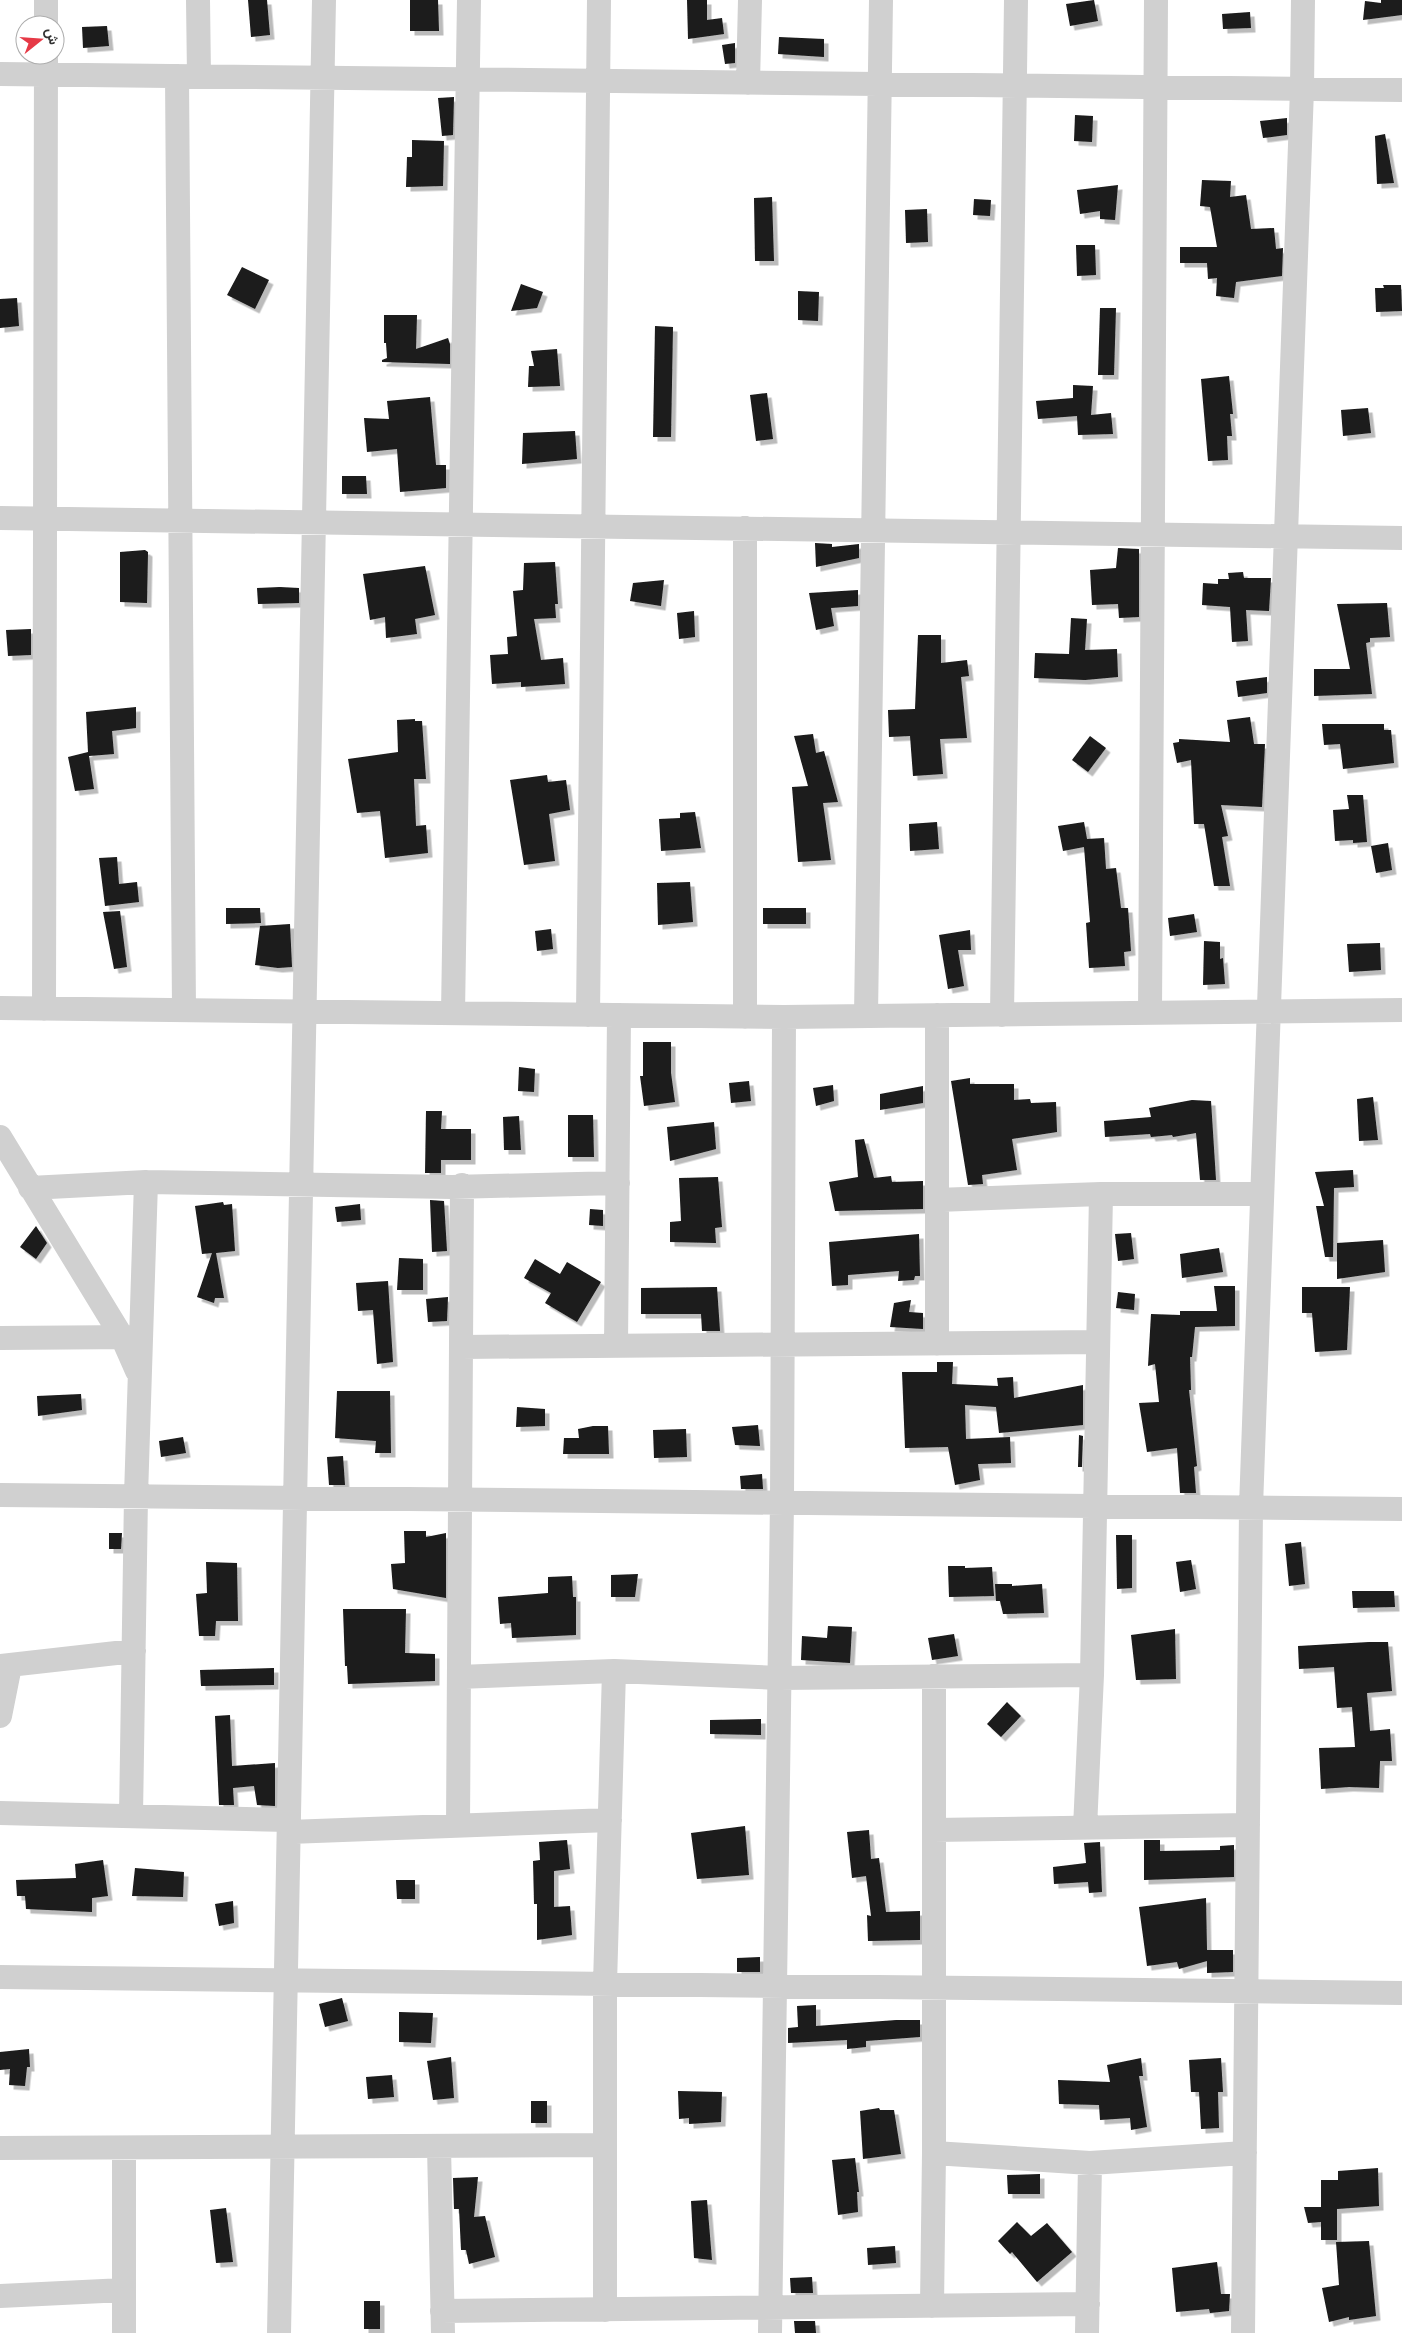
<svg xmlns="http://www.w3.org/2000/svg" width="1402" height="2333" viewBox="0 0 1402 2333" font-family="Lato,Vazirmatn,sans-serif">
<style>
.building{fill:#1a1a1a;filter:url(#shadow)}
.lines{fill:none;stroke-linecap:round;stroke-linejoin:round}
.street{stroke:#d0d0d0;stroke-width:24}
</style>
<defs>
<filter id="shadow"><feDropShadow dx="4.5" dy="4.5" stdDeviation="0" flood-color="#0004"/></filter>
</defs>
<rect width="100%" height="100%" fill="#fff"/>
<path class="building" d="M248 0H267L270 35 251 37Z
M410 0H438L439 31H410Z
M687 0H707V20L722 18 724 34 688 39Z
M1094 0 1098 21 1070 26 1066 4Z
M1381 0H1402V15L1363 20 1365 1 1381 3Z
M1250 12 1251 28 1223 29 1222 14Z
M107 26 109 46 83 48 82 27Z
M779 37 824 39V57L778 54Z
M735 43V63L725 64 722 45Z
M454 97 453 135 442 136 438 98Z
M1075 115 1093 116 1092 142 1074 141Z
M1287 118V135L1263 138 1260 121Z
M1385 134 1394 183 1377 184 1375 136Z
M412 140 444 141 443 186 406 187 407 157H412Z
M1202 180 1231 181 1230 197 1246 195 1251 229 1274 228 1276 249 1283 248 1282 276 1236 282 1234 298 1216 296 1217 278 1208 279 1207 263H1180V247H1217L1210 207 1200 206Z
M1118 185 1115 220 1100 219V211L1080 214 1077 190Z
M772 197 774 261H755L754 198Z
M974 199 991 200 990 216 973 215Z
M927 209 928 242 906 243 905 210Z
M1076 245H1095L1096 275 1077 276Z
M242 267 269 280 255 309 227 295Z
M521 284 543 292 537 308 511 311Z
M1383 285H1401L1402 311 1376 312 1375 288H1384Z
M798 291 819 292 818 321 798 320Z
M17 298 19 326 0 328V299Z
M1100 308H1116L1114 375H1098Z
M384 315H417L416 349 448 338 450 344V364L382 362V360L387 358 386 343H384Z
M655 326 673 327 671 437H653Z
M557 349 560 386 528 387 529 366H534L531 351Z
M1229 376 1233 414H1230L1232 436H1227L1228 460 1208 461 1201 379Z
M1073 385 1093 386 1091 415 1111 413 1113 434 1078 435 1077 416 1038 419 1036 401 1073 398Z
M767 393 773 439 756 441 750 395Z
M430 397 436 465H446V488L400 492 397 449 367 452 364 418 389 419 387 401Z
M1368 408 1371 433 1343 436 1341 410Z
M575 431 577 459 522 464 523 433Z
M342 476H366L367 494H342Z
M815 543 832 544V547L859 544V558L816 567Z
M1118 548 1139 549V617L1119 618 1118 604 1092 605 1090 570 1116 568Z
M145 550 148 552 147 603 120 602V552Z
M555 562 558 604H555L556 618 534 619 541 660 563 658 565 684 521 687V682L492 684 490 655 508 654 507 637 517 636 513 591 523 590 524 563Z
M425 566 435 615 415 619 417 634 386 638 385 617 370 620 363 574Z
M1243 572 1244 578H1271L1269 611 1246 610 1248 641 1232 642 1230 607 1202 605 1203 583 1218 584V579H1229L1228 573Z
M664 580 661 606 630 601 633 583Z
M280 587 299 588V603L258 604 257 588Z
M858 590V606L831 608 834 626 816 630 809 593Z
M1387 603 1390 637 1370 638V642L1366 643 1372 694 1314 696V669H1350L1337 604Z
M694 611 695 637 679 639 677 613Z
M1071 618 1087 619 1085 650 1117 649 1118 677 1085 680 1034 678 1035 653 1069 654Z
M31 629V655L8 656 6 630Z
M918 635H941V663L967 660 969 676 961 677 967 738 940 739 943 774 913 776 910 736 889 737 888 710 915 709Z
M1267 677V693L1238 697 1236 681Z
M136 707V728L112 731 114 754 89 756 94 789 75 791 68 757 88 752 86 712Z
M1250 717 1254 744H1265L1262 807 1221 805 1228 836 1222 837 1230 886H1214L1204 824H1194L1191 760 1177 763 1173 743 1179 742V739L1230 742 1227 720Z
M415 719V721H422L426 779H414L416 826 426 825 428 853 385 858 380 811 357 813 348 759 398 752 397 720Z
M1322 724H1384V730H1391L1394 763 1343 769 1340 744 1324 745Z
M813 734 816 753 824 751 838 802 823 803 831 860 798 862 792 787 808 786 794 736Z
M1090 736 1106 748 1088 772 1072 760Z
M547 775 548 782 566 780 570 810 549 814 555 861 524 865 510 780Z
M1347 795H1363L1367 842 1353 843V840L1335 841 1333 810 1349 809Z
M695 812 701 848 661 851 659 819 680 818V813Z
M937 822 939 849 910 851 909 824Z
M1084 822 1087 839 1104 838 1106 869 1116 868 1121 908H1128L1131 951 1124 952 1125 966 1089 968 1086 923 1090 922 1084 847 1063 851 1058 826Z
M1388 843 1392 870 1376 873 1371 846Z
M117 857 119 884 137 882 139 902 105 906 99 858Z
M690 882 693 922 658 925 657 883Z
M226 908H260L261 923 226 924Z
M763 908H806V924H763Z
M120 911 127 967 114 969 103 912Z
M1194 914 1197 932 1170 936 1168 918Z
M290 924 292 967 278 968 255 965 260 926Z
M551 929 553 949 537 951 535 931Z
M970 930 971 950H958L964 986 948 989 939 935Z
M1204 941 1220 942V959L1223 958 1225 984 1203 985Z
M1380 943 1381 970 1349 972 1347 944Z
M643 1042H671V1073L675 1102 644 1106 640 1076H643Z
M519 1067 535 1069 534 1092 518 1091Z
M970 1078V1084H1014V1100L1030 1099 1031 1103 1056 1102 1057 1132 1012 1139 1017 1170 982 1175 983 1184 968 1185 951 1081Z
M749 1081 751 1101 731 1103 729 1083Z
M833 1085 834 1101 816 1106 813 1088Z
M923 1086V1103L880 1110V1094Z
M1373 1097 1378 1140 1359 1141 1357 1099Z
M1192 1100 1211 1101 1216 1180H1200L1196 1133 1173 1137 1172 1135 1151 1137 1150 1134 1105 1137 1104 1121 1151 1117 1149 1108Z
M426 1111H442L441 1129H471V1160H441V1173H425Z
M568 1115H593L594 1157H568Z
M519 1116 521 1150H504L503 1117Z
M714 1122 716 1149 670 1161 667 1127Z
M864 1139 874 1178 891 1176 892 1182 923 1181V1209L835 1211 829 1182 858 1177 855 1140Z
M1353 1170 1354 1187 1334 1188 1333 1257H1325L1316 1206H1324L1315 1172Z
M718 1177 722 1227 715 1228 716 1243 670 1242V1222L681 1221 679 1178Z
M430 1200 444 1201 447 1251 432 1252Z
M223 1202 224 1205 232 1204 235 1251 216 1253 224 1298H215L214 1303 197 1297 212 1253 202 1254 195 1206Z
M360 1204 361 1220 337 1222 335 1207Z
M590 1209 603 1210V1226L589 1225Z
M36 1226 47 1243 36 1259 20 1247Z
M1131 1233 1134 1259 1118 1261 1115 1234Z
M919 1234 920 1276H915L914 1280 898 1281 899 1271 848 1275V1285L832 1286 829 1242Z
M1383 1240 1385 1272 1337 1279V1243Z
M1219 1248 1223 1272 1182 1278 1180 1254Z
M399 1258 423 1259V1290H397Z
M535 1259 560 1274 567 1262 601 1282 577 1322 545 1303 551 1293 524 1278Z
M388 1281 393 1362 377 1364 373 1310 358 1311 356 1283Z
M1214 1286H1235V1326L1195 1327 1192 1357H1190L1191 1390H1189L1197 1466 1194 1467 1196 1493H1180L1177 1448 1147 1452 1139 1403 1159 1402 1155 1364 1148 1366 1151 1314 1180 1315V1311H1217Z
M717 1287 720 1331H702L701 1314H641V1288Z
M1302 1287H1350L1347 1350 1315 1352 1312 1313H1302Z
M1118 1292 1135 1294 1134 1310 1116 1308Z
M448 1297 447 1321 428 1322 426 1299Z
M911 1300 909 1312 923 1313V1329L890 1327 894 1303Z
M937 1362H953L952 1384 998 1386 997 1378 1013 1377 1014 1398 1083 1385V1425L999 1433 996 1407 965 1405 966 1439 1010 1437 1011 1463 978 1464 980 1480 955 1485 948 1447 905 1448 902 1372H937Z
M337 1391H390L391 1453H375L376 1441 335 1438Z
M81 1394 82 1410 38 1416 37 1396Z
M517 1407 545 1409V1426L516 1427Z
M758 1425 760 1446 735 1445 732 1427Z
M593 1426H608L609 1454H563L564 1438H579L578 1429Z
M686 1429 687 1457 654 1458 653 1430Z
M1079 1435 1083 1436 1082 1467H1078Z
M183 1437 186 1453 161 1457 159 1441Z
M343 1456 345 1485H329L327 1457Z
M762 1474 763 1489H741L740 1476Z
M404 1531H426V1537L446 1533V1598L393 1589 391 1564 405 1563Z
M109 1533H122L121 1549H109Z
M1116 1535H1132V1588L1117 1589Z
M1301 1542 1305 1584 1289 1586 1285 1544Z
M1191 1560 1196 1589 1180 1592 1176 1562Z
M206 1562 237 1563 238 1621H216L215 1636H199L196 1594 207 1593Z
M948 1566H965V1568L992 1567 994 1596 949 1597Z
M638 1574 635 1597H611V1575Z
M572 1576 573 1597H576V1635L512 1638 511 1623 500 1624 498 1597 548 1593V1577Z
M995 1584H1012V1586L1042 1584 1044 1613 1003 1614 1000 1601H996Z
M1352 1591H1394L1395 1607 1353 1608Z
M343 1609H406L405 1653 435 1654V1681L348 1684 347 1666H345Z
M828 1626 852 1627 850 1663 801 1660 802 1636 827 1638Z
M1175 1629 1176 1679 1136 1680 1131 1635Z
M954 1634 958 1656 932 1660 928 1638Z
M1369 1642H1388L1392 1691 1367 1693 1370 1731 1390 1729 1392 1761H1380L1379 1788 1349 1787 1321 1789 1319 1748 1355 1747 1352 1707 1337 1708 1334 1667 1299 1669 1298 1646Z
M274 1668V1685L201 1686 200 1670Z
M1007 1702 1021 1716 1001 1737 987 1724Z
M230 1715 232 1766 275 1763V1806L257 1805 254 1786 233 1788 234 1805H219L215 1716Z
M761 1719V1735L710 1734V1720Z
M745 1826 749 1875 697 1879 691 1833Z
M869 1830 871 1859 879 1858 886 1912 920 1911V1940L868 1941 867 1915 871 1916 866 1876 852 1878 847 1832Z
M567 1840 570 1869 554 1871V1907L570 1906 572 1935 537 1940V1904H534L533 1861 540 1860 539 1842Z
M1144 1840H1160V1851L1220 1850V1846L1234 1845V1877L1144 1880Z
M1100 1842 1102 1892 1089 1893 1088 1882 1054 1884 1053 1867 1086 1863 1084 1843Z
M103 1860 108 1896 92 1898V1912L26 1909 25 1896H17L16 1880 76 1878 75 1864Z
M135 1868 184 1872 183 1897 132 1896Z
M396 1880H415V1899H397Z
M1206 1898 1207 1950H1233V1972L1207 1973V1961L1179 1969 1177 1962 1147 1966 1139 1907Z
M233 1901 234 1923 219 1926 215 1904Z
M760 1957V1972H737V1958Z
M342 1998 348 2021 325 2027 319 2004Z
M816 2005V2026L896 2020H920V2037L866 2041V2047L847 2049V2040L788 2043V2028L798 2027 797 2006Z
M399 2012 433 2013 431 2043 399 2042Z
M29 2049 30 2067H27L25 2086 9 2085 10 2069 0 2070V2052Z
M451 2057 454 2098 433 2100 427 2061Z
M1141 2058 1143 2076H1139L1147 2127 1131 2130 1130 2118 1100 2120 1099 2105 1059 2104 1058 2080 1110 2082 1107 2065Z
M1221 2058 1223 2092H1218L1219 2128 1201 2129 1199 2092H1191L1189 2060Z
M392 2075 394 2097 368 2099 366 2077Z
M678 2091 722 2092 721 2122 689 2124V2118L679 2119Z
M531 2101H547V2123H531Z
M879 2108 880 2110H894L901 2154 863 2159 860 2111Z
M855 2158 859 2192H857L858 2212 838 2215 832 2160Z
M1378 2168 1379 2206 1337 2209V2240H1321V2222L1308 2223 1304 2207H1321V2180H1338V2171Z
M1040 2174V2194H1008L1007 2175Z
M478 2177 474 2217 485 2216 495 2257 469 2264 466 2250H461L459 2209H454L453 2178Z
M707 2200 712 2260 694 2258 691 2201Z
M226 2208 233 2262 216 2263 210 2210Z
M1017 2222 1031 2236 1047 2223 1072 2252 1037 2282 1012 2252 1010 2254 998 2241Z
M1369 2241 1376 2316 1349 2320V2317L1329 2322 1322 2288 1339 2285 1336 2242Z
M895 2246 896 2263 868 2265 867 2248Z
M1217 2262 1221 2294H1230L1229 2311 1210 2313 1209 2309 1176 2312 1172 2268Z
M812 2277 813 2293H791L790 2278Z
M364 2301H380V2329H364Z
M794 2321H815L816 2333H795Z"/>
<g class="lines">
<path class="street" d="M198 0 199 76
M46 25V0
M0 74 1402 90
M177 76 184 1010
M748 83 750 0
M0 518 1402 538
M0 1008 784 1017 1402 1010
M44 1009 46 55
M453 1013 469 0
M1150 1013 1156 0
M588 1015 599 0
M1002 1015 1016 0
M866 1016 881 0
M745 1017V528
M0 1137 122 1337 137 1371
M30 1188 146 1182 452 1187 618 1183
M937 1200 1101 1194H1262
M0 1338 134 1337
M937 1344V1015
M616 1346 619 1015
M461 1347 1098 1342
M0 1495 1402 1509
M0 1666 134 1651
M459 1677 614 1671 779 1678 1092 1675
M0 1716 10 1666
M0 1813 289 1820
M131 1816 136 1496 146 1182
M458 1825 462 1185
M1085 1828 1092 1675 1101 1194
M934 1830 1248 1825
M289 1832 610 1820
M0 1977 1402 1993
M439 2146 443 2333
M0 2148 605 2145
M124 2148V2333
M934 2153 1090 2163 1245 2153
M0 2296 124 2290
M932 2306 934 2153V1676
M605 2310V1984L614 1671
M442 2311 1088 2304
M279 2333 324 0
M770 2333 782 1502 784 1017
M1087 2333 1090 2163
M1243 2333 1251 1507 1302 89 1303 0"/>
</g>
<g transform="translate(40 40) rotate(73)"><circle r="24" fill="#ffffff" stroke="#adadad"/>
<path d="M0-4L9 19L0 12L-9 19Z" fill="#e63946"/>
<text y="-8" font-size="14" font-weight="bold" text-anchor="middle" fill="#333333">ش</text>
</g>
</svg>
